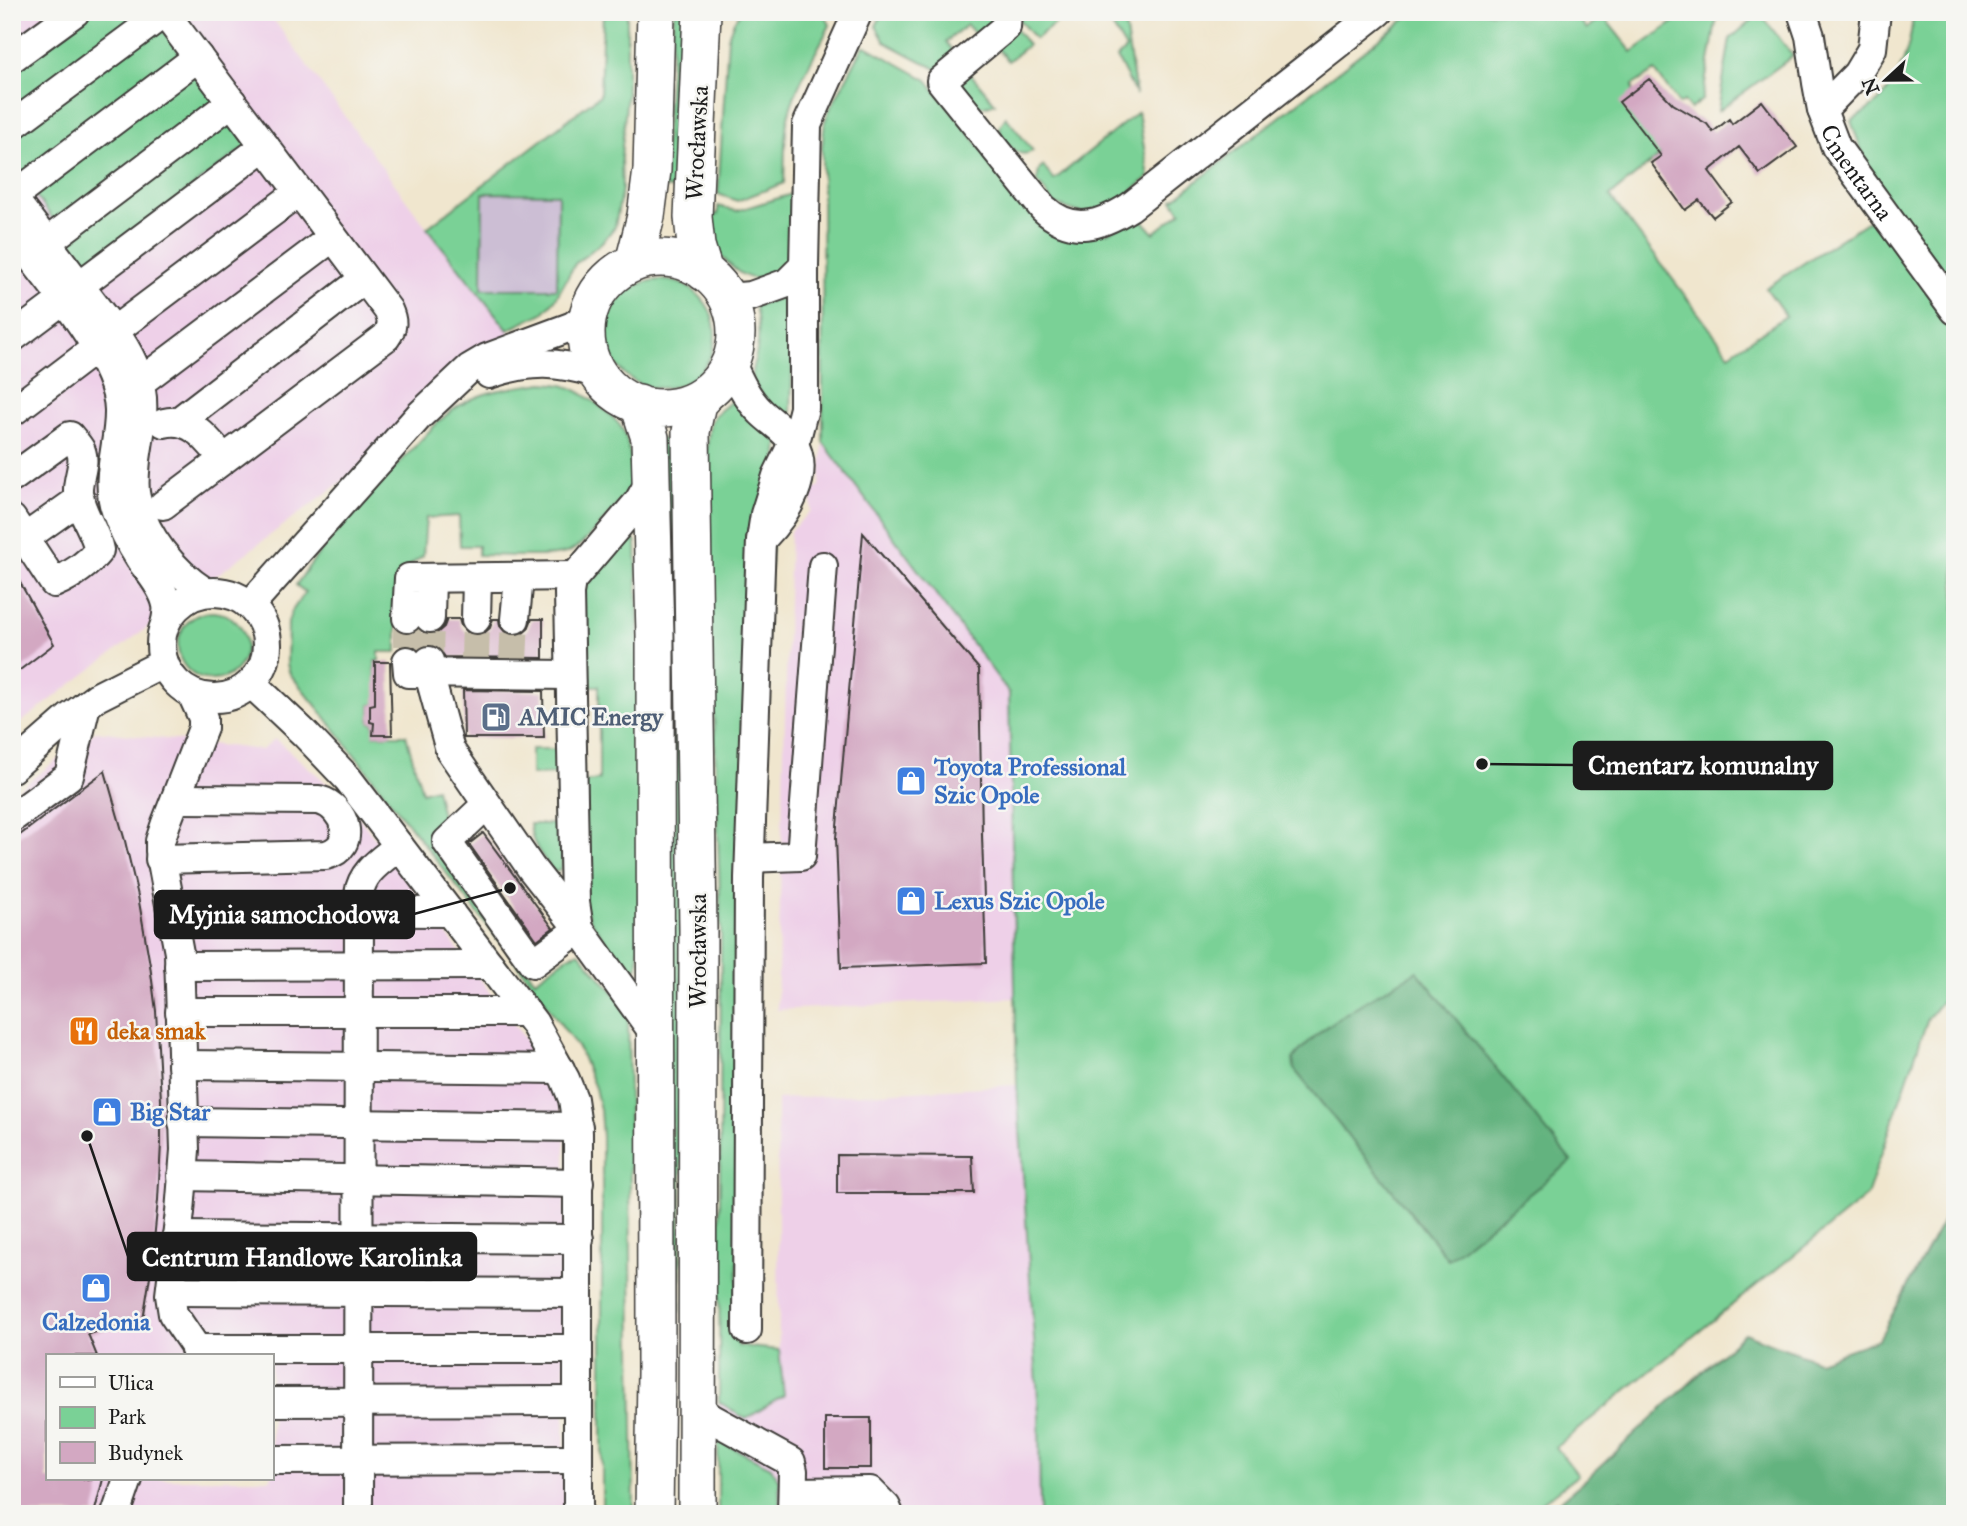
<svg xmlns="http://www.w3.org/2000/svg" width="1967" height="1526" viewBox="0 0 1967 1526" font-family="'IM FELL Great Primer',serif">
<style>
.built{fill:#eed0e8;fill-rule:evenodd}
.industrial{fill:#ccbed4}
.green{fill:#7ad196;stroke:#4b7659;stroke-width:2;fill-rule:evenodd}
.forest{fill:#63b37f;stroke:#40684e;stroke-width:2}
.building{fill:#d3a8c2}
.lines{fill:none;stroke-linecap:round;stroke-linejoin:round}
.minor-tunnel{stroke:#c6beaa;stroke-width:28;stroke-dasharray:28 14;stroke-linecap:butt}
.minor-casing{stroke:#3c3a37;stroke-width:32}
.major-casing{stroke:#3c3a37;stroke-width:40}
.minor{stroke:#fff;stroke-width:28}
.major{stroke:#fff;stroke-width:37}
.labels{text-anchor:middle;dominant-baseline:central;stroke-width:5;stroke-linejoin:round;paint-order:stroke}
.street-label{font-size:24px;fill:#1c1c1c;stroke:#f6f6f2}
.service-label{font-size:24px;font-weight:bold;fill:#4e5e75;stroke:#f6f6f2;text-anchor:start}
.shop-label{font-size:24px;font-weight:bold;fill:#366cbe;stroke:#f6f6f2;text-anchor:start}
.food-label{font-size:24px;font-weight:bold;fill:#c56008;stroke:#f6f6f2;text-anchor:start}
.leader{fill:none;stroke:#1c1c1c;stroke-width:2.5}
.callout-dot{fill:#1c1c1c;stroke:#f6f6f2;stroke-width:2.5}
.callout{fill:#1c1c1c;stroke:#1c1c1c;stroke-width:2.5}
.callout-label{font-size:26px;text-anchor:middle;font-weight:bold;fill:#fff}
</style>
<rect width="100%" height="100%" fill="#f6f6f2"/>
<filter id="ink" filterUnits="userSpaceOnUse"><feTurbulence type="fractalNoise" baseFrequency=".0143" numOctaves="2"/><feDisplacementMap in="SourceGraphic" scale="14" xChannelSelector="R" yChannelSelector="G"/><feConvolveMatrix kernelMatrix="1 2 1 2 8 2 1 2 1" color-interpolation-filters="sRGB"/></filter>
<filter id="wash" filterUnits="userSpaceOnUse"><feTurbulence type="fractalNoise" baseFrequency=".00686" numOctaves="4" result="noise"/><feDisplacementMap in="SourceGraphic" scale="28" xChannelSelector="R" yChannelSelector="G"/><feGaussianBlur stdDeviation="1.57" result="paint"/><feColorMatrix in="noise" values="0 0 0 0 0 0 0 0 0 0 0 0 0 0 0 0 0 1.4 0 .05"/><feComposite in="paint" operator="in"/></filter>
<g filter="url(#wash)">
<rect width="100%" height="100%" fill="#f0e6ce"/>
<path class="built" d="M12 12H268L427 228 514 338 341 482 12 729Z
M823 442 1009 693 1016 998 777 1010 790 531 811 511 812 491 820 486Z
M96 731 262 750 275 739 321 778 355 812 534 1051 548 1075 560 1104 565 1141 564 1514H12V794ZM47 1356H271V1479H47Z
M1017 1085 1039 1414V1514H718L719 1402 746 1419 784 1395 779 1350 777 1099Z"/>
<path class="industrial" d="M483 193 558 194 557 289H482Z"/>
<path class="green" d="M90 12H149L249 144 88 266 12 164V70Z
M603 12H627V93L621 158 622 189 615 227 602 242 575 264 555 300 543 313 508 330 427 228 600 95ZM483 193 558 194 557 289H482Z
M674 12H685L677 189 662 187Z
M741 12H824L830 25C816 54 793 89 787 122 784 141 785 163 784 183L737 201 718 194 728 37 734 21Z
M883 12H995L996 17 979 38 967 25 946 42 957 56 938 70 885 42 876 26Z
M1016 12H1070L1035 39 1015 15Z
M1108 12H1123L1136 95 1117 58 1126 49 1112 26Z
M1414 12H1574L1587 29 1603 16 1632 52 1688 12H1718L1702 100 1690 109 1684 101 1679 104 1655 71 1633 85V91L1661 155 1610 196 1729 354 1786 316 1766 288 1883 211 1851 121C1860 115 1870 109 1878 102 1901 80 1912 43 1913 12H1955V985L1928 1018 1867 1196 1556 1447 1578 1475 1527 1514H1040L1039 1414 1017 1085 1009 693 823 442 822 147 825 121 829 111 863 47 866 46 927 80 1033 214 1106 233 1140 217 1154 233 1181 212 1173 200Z
M1760 13 1793 56 1718 111 1730 39Z
M1013 26 1028 45 1008 61 997 48Z
M969 72 995 103C976 112 964 101 962 81Z
M1138 112 1149 177 1113 206 1084 214 1054 204 1037 181 1039 170 1043 166 1054 180Z
M1006 117 1033 151C1019 159 1011 148 1001 138L1000 126Z
M795 193C795 209 798 233 794 247 791 260 783 270 771 275 750 284 737 273 724 259 719 254 714 248 712 241 709 233 708 223 706 215L718 214V206L736 211Z
M607 334a54 54 0 1 1 108 0a54 54 0 1 1-108 0Z
M794 293 791 415 785 419C778 411 755 390 753 382 749 371 756 360 757 349 760 334 758 320 755 306Z
M544 383C551 384 559 384 566 386 583 391 614 415 623 430 631 447 632 467 632 485 620 503 588 543 569 552 552 559 499 555 478 555V546H460L459 516 426 518 423 556 406 568 397 590V652H379V661H375L377 704 370 705V722L374 723V735H406L422 792 436 788 442 816 465 812 466 814 430 841 535 980 569 956 579 952 628 1009 634 1514H602V1137L600 1110 595 1088 580 1051 521 969 318 708 290 674 287 664 288 622 292 611 305 592 296 585C327 538 368 496 407 455 425 436 442 414 466 402 490 389 518 387 544 383Z
M735 398 778 439 737 1117 738 1346 779 1350 784 1395 746 1419 719 1402 721 929 709 564 704 473 710 423 715 415Z
M659 439H674L685 692 680 1312 672 1192Z
M632 538 636 542 642 744 638 967 630 969 624 965 592 923 585 908 584 782 599 780V686H585L582 598 586 586 628 540Z
M178 646a34 34 0 1 1 68 0a34 34 0 1 1-68 0Z
M531 749H561V774L531 775Z
M530 824H562V866L559 871 554 872C542 856 531 845 530 824Z
M718 1440 771 1467 779 1481 780 1514H718Z"/>
<path class="forest" d="M1417 971 1571 1161 1448 1259 1294 1069 1293 1059C1321 1023 1377 995 1417 971Z
M1955 1198V1514H1633L1621 1500 1600 1514H1544L1591 1475 1744 1333 1818 1361 1879 1339Z"/>
<g id="blocks">
<path class="building" d="M1649 79 1673 104 1707 124 1713 132 1729 119 1732 124 1762 101 1797 147 1760 174 1739 147 1709 171 1732 202 1713 217 1699 200 1685 210 1651 163 1661 156 1619 102Z
M863 533 979 669 982 835 986 963 841 968 836 838Z
M12 568 54 644 12 676Z
M447 619H459L461 626 467 633 476 636 483 634 490 628 493 619H499L500 626 505 632 514 636 522 634 528 629 532 619H543V658L445 657 438 647 430 644 421 646 418 649 413 646 406 644 401 646V633L407 635 414 633 419 629 429 635 437 633 444 627Z
M375 662H390L392 735H373L374 723 370 722V705L375 704Z
M463 690 543 691 544 738H464Z
M105 771 125 841 138 896 150 965 156 1011 161 1100V1143L158 1200 151 1270 143 1320 88 1334 97 1356H47V1479H103L94 1514H12V841Z
M483 833 553 928 537 940 469 844Z
M837 1155 972 1156 974 1193H837Z
M825 1418H871V1468H825Z"/>
</g>
</g>
<g filter="url(#ink)">
<use href="#blocks" fill-opacity="0" stroke="#3c3a37" stroke-width="2"/>
<g class="lines">
<path class="minor-tunnel" d="M407 618V661
M429 661 430 618
M475 661 476 619
M513 661 515 619"/>
<g class="minor-casing">
<g id="minor">
<path d="M1007 12 1006 27 941 81 1043 208C1072 235 1100 226 1130 207L1378 12"/>
<path id="s1" d="M1802 12 1810 36 1817 83 1822 110 1836 147 1955 310"/>
<path d="M12 58 75 12"/>
<path d="M1822 110 1857 74 1872 49 1876 12"/>
<path d="M12 126 164 13"/>
<path d="M15 195 198 57"/>
<path d="M12 197 114 331C126 348 138 369 141 390 145 413 139 437 136 460 135 472 133 486 136 498 144 536 173 571 205 592"/>
<path d="M12 233C44 275 118 358 119 410 120 444 104 478 116 511 122 528 131 545 140 559 150 573 164 589 167 605 168 611 167 616 166 621"/>
<path d="M47 242 232 102"/>
<path d="M80 285 265 146"/>
<path d="M727 298 751 296 787 283 804 266"/>
<path d="M114 331 299 192"/>
<path d="M12 338 56 305"/>
<path d="M730 361C738 379 747 399 761 412 771 422 784 429 792 441 813 475 786 514 763 538"/>
<path d="M489 374C531 360 557 361 599 374"/>
<path d="M139 383 333 237"/>
<path d="M12 412 91 352"/>
<path d="M179 421 364 279"/>
<path d="M164 423C191 416 208 440 223 458"/>
<path d="M12 478 70 436C73 440 77 444 80 449 87 462 77 478 78 492 80 513 95 529 99 550 88 564 70 576 54 583L12 519"/>
<path d="M651 480 639 501 571 581 569 593 575 902 579 929 656 1036"/>
<path d="M163 505 386 337C393 327 393 321 388 310L164 12"/>
<path d="M25 538 80 499"/>
<circle cx="214" cy="645" r="53"/>
<path d="M250 605 419 416 470 368 487 358 573 326 589 314"/>
<path d="M407 618 409 578 574 576"/>
<path d="M430 618 431 578"/>
<path d="M476 619 477 578"/>
<path d="M515 619 519 577"/>
<path d="M407 661 408 673 569 675"/>
<path d="M429 661V674L450 750 531 868 579 929 533 963 447 842 486 805"/>
<path d="M251 683 304 733 348 779 534 1023 565 1079 573 1099 578 1133V1514"/>
<path d="M192 694 203 718V728L166 823 160 841V851L179 953 185 1150 180 1212 170 1295 173 1314 194 1345 197 1356"/>
<path d="M12 768 69 718 97 697 164 663"/>
<path d="M12 818 69 776 86 705"/>
<path d="M750 858 801 856 823 566"/>
<path d="M160 859 326 855C358 847 346 807 319 800L176 799"/>
<path d="M171 911 450 912"/>
<path d="M179 966 490 965"/>
<path d="M180 1012H526"/>
<path d="M182 1065 560 1069"/>
<path d="M183 1122 578 1127"/>
<path d="M182 1176 579 1183"/>
<path d="M177 1236 579 1239"/>
<path d="M171 1291 578 1293"/>
<path d="M747 1330 749 878 761 540 765 514 777 476 797 435 804 408V266L807 125 858 12"/>
<path d="M195 1349H578"/>
<path d="M271 1402 578 1401"/>
<path d="M698 1408 711 1418 791 1462 793 1471 792 1514"/>
<path d="M271 1460 578 1459"/>
<path d="M793 1492 870 1491 886 1507 889 1514"/>
<path d="M116 1514 128 1479"/>
<path d="M358 1514 359 894C362 871 382 860 399 846"/>
</g>
</g>
<g class="major-casing">
<path id="major" d="M702 12 693 217 696 246 704 272
M586 333a75 75 0 1 1 150 0a75 75 0 1 1-150 0Z
M634 263 646 216 652 170 656 12
M639 404 650 438 655 635 656 1372 654 1514
M697 1514 698 930 691 432 697 403 707 392"/>
</g>
<use href="#minor" class="minor"/>
<use href="#major" class="major"/>
</g>
</g>
<defs>
<g id="fuel-square" transform="scale(1.575)"><rect x="-9" y="-9" width="18" height="18" rx="4" fill="#5c6f8a" stroke="#f6f6f2"/><path d="M-5.5-6h7V0h2V4h1.3V-2.5L3-4.5l.8-.8L6-3V5H2.5V1h-1V6h-7ZM-4.2-4.7v3.2H.2V-4.7Z" fill="#fff"/></g>
<g id="shop-square" transform="scale(1.575)"><rect x="-9" y="-9" width="18" height="18" rx="4" fill="#3f7fe0" stroke="#f6f6f2"/><path d="M-5-2.5h2.3a2.7 3.5 0 0 1 5.4 0H5L5.5 6h-11ZM-1.5-2.5h3a1.5 2.3 0 0 0-3 0Z" fill="#fff"/></g>
<g id="restaurant-square" transform="scale(1.575)"><rect x="-9" y="-9" width="18" height="18" rx="4" fill="#e8710a" stroke="#f6f6f2"/><path d="M-5-6h1v4h1v-4h1v4h1v-4h1v5L-1.5 .5V6h-2V.5L-5-1ZM5-6V6H3V1.5H1.5Q1.5-4 5-6Z" fill="#fff"/></g>
</defs>
<g fill-rule="evenodd">
<use href="#fuel-square" x="496" y="717"/>
<use href="#shop-square" x="911" y="781"/>
<use href="#shop-square" x="911" y="901"/>
<use href="#restaurant-square" x="84" y="1031"/>
<use href="#shop-square" x="107" y="1112"/>
<use href="#shop-square" x="96" y="1288"/>
</g>
<g class="labels">
<g class="street-label">
<text transform="translate(697 143) rotate(-87)">Wrocławska</text>
<text stroke="none"><textPath href="#s1" startOffset="172">Cmentarna</textPath></text>
<text transform="translate(698 951) rotate(-90)">Wrocławska</text>
</g>
<g class="service-label">
<text x="519" y="717">AMIC Energy</text>
</g>
<g class="shop-label">
<text x="934" y="767">Toyota Professional<tspan x="934" dy="28">Szic Opole</tspan></text>
<text x="934" y="901">Lexus Szic Opole</text>
<text x="130" y="1112">Big Star</text>
<text x="96" y="1322" text-anchor="middle">Calzedonia</text>
</g>
<g class="food-label">
<text x="107" y="1031">deka smak</text>
</g>
</g>
<path class="leader" d="M1482 764L1574 765M510 888L414 914M87 1136L128 1256"/>
<g class="callout-dot">
<circle cx="1482" cy="764" r="7"/>
<circle cx="510" cy="888" r="7"/>
<circle cx="87" cy="1136" r="7"/>
</g>
<g class="callout">
<rect x="1574" y="742" width="258" height="47" rx="7"/>
<rect x="155" y="891" width="259" height="47" rx="7"/>
<rect x="128" y="1233" width="348" height="47" rx="7"/>
</g>
<g class="callout-label">
<text x="1703" y="774">Cmentarz komunalny</text>
<text x="284" y="923">Myjnia samochodowa</text>
<text x="302" y="1266">Centrum Handlowe Karolinka</text>
</g>
<rect width="1967" height="1526" fill="none" stroke="#f6f6f2" stroke-width="42"/>
<rect x="46" y="1354" width="228" height="126" fill="#f6f6f2" stroke="#9f9f9c" stroke-width="2"/>
<rect x="60" y="1377" width="35" height="10" fill="#ffffff" stroke="#9f9f9c" stroke-width="2"/>
<text x="108" y="1390" font-size="21" fill="#1c1c1c">Ulica</text>
<rect x="60" y="1407" width="35" height="21" fill="#7ad196" stroke="#9f9f9c" stroke-width="2"/>
<text x="108" y="1424" font-size="21" fill="#1c1c1c">Park</text>
<rect x="60" y="1442" width="35" height="21" fill="#d3a8c2" stroke="#9f9f9c" stroke-width="2"/>
<text x="108" y="1460" font-size="21" fill="#1c1c1c">Budynek</text>
<g transform="translate(1886 80) rotate(248)" stroke="#f6f6f2" stroke-width="5" paint-order="stroke">
<path d="M0-5L12 26L0 18L-12 26Z" fill="#1c1c1c"/>
<text y="-10" font-size="19" font-weight="bold" text-anchor="middle" fill="#1c1c1c">N</text>
</g>
</svg>
